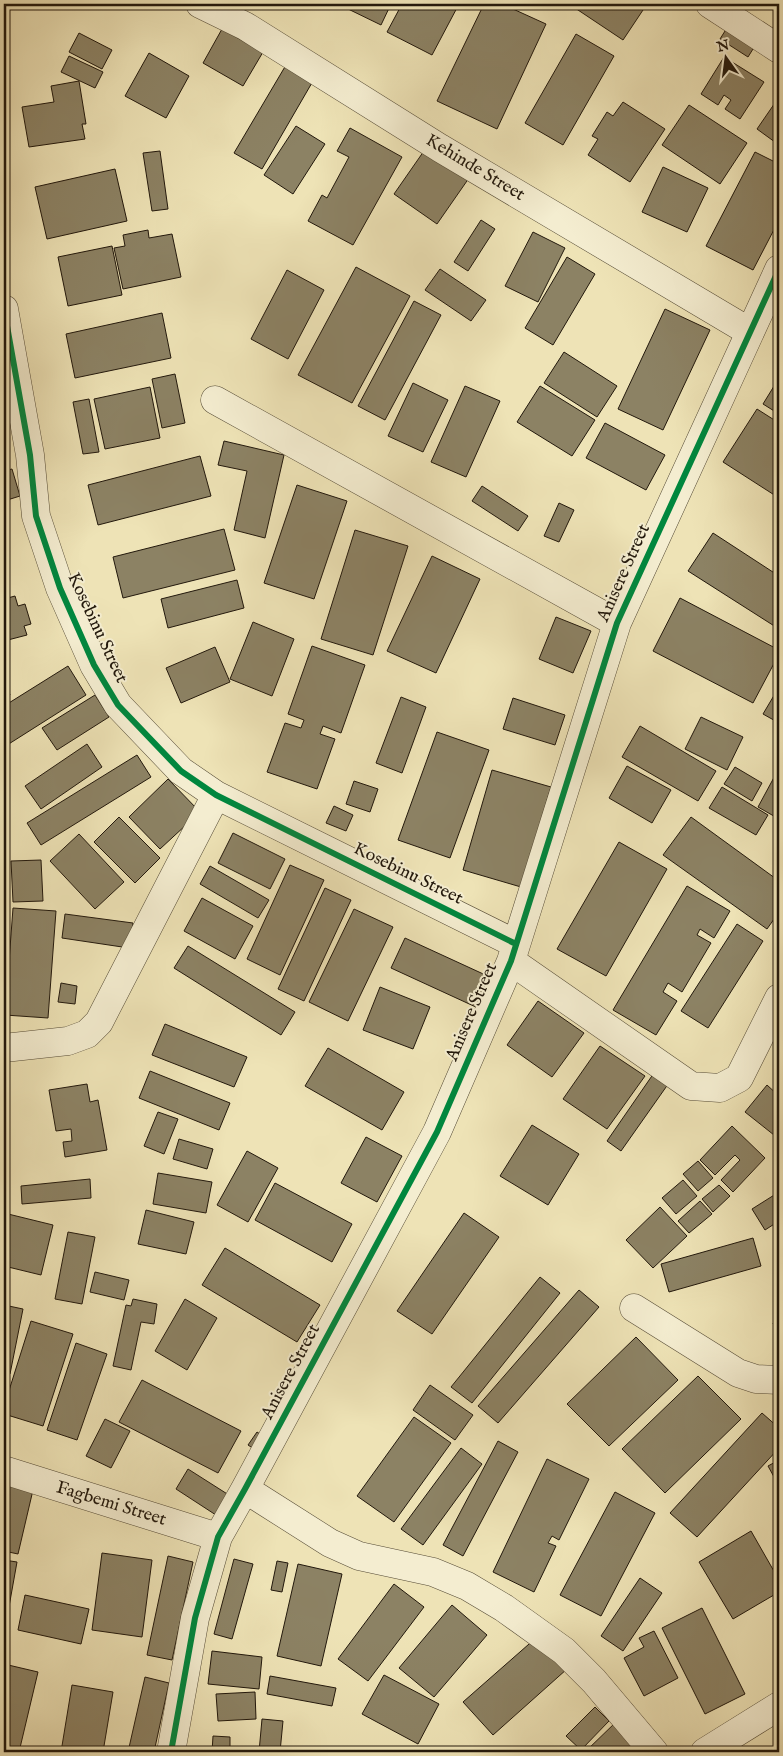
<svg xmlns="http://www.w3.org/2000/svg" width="783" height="1756" viewBox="0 0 783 1756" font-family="'IM FELL English',serif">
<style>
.building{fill:#8c8264;stroke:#22180c}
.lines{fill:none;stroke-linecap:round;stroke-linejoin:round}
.minor-casing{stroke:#554b36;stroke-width:29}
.minor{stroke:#f4edd0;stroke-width:28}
.cycleway-casing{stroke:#f4edd0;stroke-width:9}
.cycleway{stroke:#00873e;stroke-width:6}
.labels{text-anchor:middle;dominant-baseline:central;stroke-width:4;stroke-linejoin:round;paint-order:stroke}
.street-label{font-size:18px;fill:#22180c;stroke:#f4edd0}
</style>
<rect width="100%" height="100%" fill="#eee3b6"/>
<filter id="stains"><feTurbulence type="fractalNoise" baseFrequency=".004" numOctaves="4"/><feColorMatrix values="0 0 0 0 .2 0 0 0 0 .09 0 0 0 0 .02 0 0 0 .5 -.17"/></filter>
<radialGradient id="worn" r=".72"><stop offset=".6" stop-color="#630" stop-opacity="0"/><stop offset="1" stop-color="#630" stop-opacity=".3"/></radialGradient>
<path class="building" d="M345 4H391L381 25 344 7Z
M402 4H459L432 55 387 32Z
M484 4H502L546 24 497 129 437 101Z
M578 4H647L623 40 575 8Z
M730 23 758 41 748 57 720 39Z
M222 29 263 52 243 86 203 63Z
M79 33 112 50 102 69 69 52Z
M576 34 614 56 563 145 525 123Z
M149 53 189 76 166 118 125 96Z
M69 56 103 72 95 88 61 72Z
M724 57 764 82 740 119 725 109 731 100 724 95 718 105 701 94Z
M286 65 313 81 262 169 234 153Z
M79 81 86 124H82L85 139 29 147 22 107 54 102 51 86Z
M779 97V145L757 129Z
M623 102 665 129 630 182 588 155 598 139 592 136 607 112 613 116Z
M689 105 747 143 720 184 662 145Z
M296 126 325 144 293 194 264 175Z
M350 128 402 157 353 245 308 221 322 195 327 198 349 157 337 151Z
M426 148 469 178 437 224 394 194Z
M160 151 168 209 152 211 143 153Z
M755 152 779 164V220L753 270 706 246Z
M663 167 708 188 687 232 642 212Z
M115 169 127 221 47 239 35 187Z
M481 220 495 229 468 271 454 262Z
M148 230 149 238 172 234 181 277 123 289 114 248 125 246 123 235Z
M533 232 565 248 538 302 505 286Z
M112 246 122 295 68 306 58 257Z
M567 257 595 274 553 345 525 328Z
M356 267 410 296 352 403 298 375Z
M440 269 486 300 471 321 425 290Z
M287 270 324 290 288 359 251 339Z
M414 301 441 315 385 420 358 406Z
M665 309 710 330 663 430 618 409Z
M162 313 171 358 75 378 66 334Z
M564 352 617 386 597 417 544 383Z
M175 374 185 423 162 428 152 379Z
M779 378V414L763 404Z
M413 383 448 400 423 452 388 436Z
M465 386 500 401 466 477 431 462Z
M540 386 595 420 572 456 517 422Z
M150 387 160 438 105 449 94 399Z
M89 399 99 452 83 454 73 402Z
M757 409 779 423V498L723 462Z
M605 423 665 455 646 490 586 458Z
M224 441 284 455 265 538 234 530 247 471 218 465Z
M200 456 211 496 98 525 88 485Z
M12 469 20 496 4 501V471Z
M297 485 347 501 314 599 264 583Z
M482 486 528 516 518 531 472 501Z
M559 503 574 510 559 542 544 536Z
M224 529 235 570 123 598 113 557Z
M355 530 408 546 373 655 321 639Z
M713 533 779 576V629L688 571Z
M432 556 480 579 436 673 387 651Z
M237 580 244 608 168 628 161 599Z
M15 596 18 606 25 604 31 624 24 626 27 635 4 641V599Z
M680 598 779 650V654L753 703 653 651Z
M556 617 591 631 573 673 539 659Z
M253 622 294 639 272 696 230 679Z
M312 646 365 665 341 733 323 726 320 734 335 739 317 789 267 772 285 723 301 728 304 720 288 714Z
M215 647 230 682 181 703 166 668Z
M68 666 86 695 4 747V706Z
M4 681 10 695 4 698Z
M779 687V723L763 714Z
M95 695 109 717 57 750 42 728Z
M401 697 426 707 402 773 376 763Z
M513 698 565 715 555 745 503 729Z
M701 717 743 737 727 770 685 749Z
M640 726 716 771 698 801 622 757Z
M437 732 489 750 450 858 398 840Z
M87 744 102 767 41 809 25 786Z
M137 755 151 777 41 845 27 823Z
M627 766 671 790 652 823 609 798Z
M735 767 762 783 752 801 724 784Z
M492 770 551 787 521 887 463 870Z
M778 770H779V819L758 807Z
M168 779 200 812 160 849 129 817Z
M354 781 378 789 370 812 346 804Z
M722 787 768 815 756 835 709 808Z
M334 806 353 815 346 831 326 823Z
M119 817 160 858 135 883 94 842Z
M691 817 779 881V912L767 929 663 855Z
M233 833 285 859 270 889 218 863Z
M79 834 124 882 95 909 50 861Z
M619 842 667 869 606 976 557 949Z
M41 860 43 901 13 902 11 861Z
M290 865 324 880 280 975 247 959Z
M210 866 269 900 258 918 200 884Z
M687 886 730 911 714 938 700 929 697 935 711 943 682 992 668 983 663 992 677 1001 656 1035 613 1010Z
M325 888 351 900 304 1001 278 989Z
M202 898 253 926 235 959 184 931Z
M13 908 56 911 48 1018 5 1015Z
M354 909 393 927 348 1021 309 1002Z
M65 914 133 923 129 948 62 938Z
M737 924 763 941 708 1028 681 1011Z
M405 938 492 978 478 1008 391 968Z
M188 946 295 1012 281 1035 174 968Z
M61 983 77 986 75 1004 58 1002Z
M380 987 430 1007 413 1049 363 1030Z
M538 1001 584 1033 552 1077 507 1045Z
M165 1024 247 1057 234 1087 152 1055Z
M600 1046 645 1076 607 1129 563 1099Z
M328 1048 404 1092 382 1130 305 1086Z
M656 1070 671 1080 621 1151 607 1141Z
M150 1071 230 1103 219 1130 139 1098Z
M87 1084 90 1102 98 1100 107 1150 65 1157 63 1142 72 1141 71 1129 56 1131 49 1090Z
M767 1085 779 1096V1139L745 1112Z
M158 1112 178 1119 164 1154 144 1146Z
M532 1125 579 1154 548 1205 500 1176Z
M732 1126 765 1158 733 1192 721 1180 740 1160 735 1155 715 1175 700 1160Z
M366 1137 402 1156 377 1202 341 1183Z
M179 1139 213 1149 207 1169 173 1159Z
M247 1151 278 1168 248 1222 217 1205Z
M698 1161 713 1178 698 1191 683 1174Z
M158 1173 212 1182 206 1213 153 1204Z
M90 1179 91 1198 22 1204 21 1186Z
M683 1180 697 1196 676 1214 662 1198Z
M275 1183 352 1224 332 1262 255 1220Z
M719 1185 730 1196 713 1212 702 1199Z
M779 1192V1221L765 1230 752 1209Z
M700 1201 712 1214 689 1233 678 1221Z
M660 1207 687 1236 653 1268 626 1240Z
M146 1210 194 1222 186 1254 138 1244Z
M4 1213 53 1225 41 1275 4 1266Z
M464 1213 499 1237 432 1334 397 1311Z
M68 1232 95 1237 82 1304 55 1299Z
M753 1238 761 1266 669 1292 661 1264Z
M225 1248 320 1305 297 1342 202 1285Z
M95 1272 129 1280 124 1300 90 1292Z
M540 1277 560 1293 472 1403 451 1387Z
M579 1290 599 1307 498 1423 478 1406Z
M133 1299 157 1304 154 1324 141 1322 131 1370 113 1366 126 1305 131 1306Z
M185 1299 217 1318 187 1370 155 1351Z
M4 1305 23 1309 10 1374 4 1373Z
M779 1320V1336L773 1323Z
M31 1321 73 1334 43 1426 4 1414V1399L6 1400Z
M636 1337 678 1380 609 1446 567 1404Z
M76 1343 107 1354 77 1440 47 1430Z
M698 1376 741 1419 665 1493 622 1449Z
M142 1380 241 1431 218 1473 119 1422Z
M430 1385 473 1415 455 1440 413 1410Z
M762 1413 779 1428V1448L697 1537 670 1513Z
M414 1417 451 1443 394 1522 357 1496Z
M105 1419 130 1431 111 1468 86 1456Z
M257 1432 266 1438 257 1451 248 1445Z
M498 1441 518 1452 463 1556 443 1545Z
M461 1448 482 1464 423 1545 401 1529Z
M547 1459 589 1479 559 1540 552 1536 548 1543 556 1546 534 1592 493 1572Z
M779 1460V1486L768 1466Z
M188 1469 232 1497 219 1517 176 1489Z
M10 1485 33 1490 18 1554 4 1551V1512Z
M615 1492 655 1513 601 1616 560 1595Z
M751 1531 779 1580V1592L733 1619 699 1562Z
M102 1553 152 1560 142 1637 92 1630Z
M168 1556 193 1562 172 1660 147 1655Z
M234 1559 253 1564 232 1639 214 1634Z
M4 1560 17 1562 5 1629H4Z
M277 1561 288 1563 282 1592 271 1590Z
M298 1564 342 1574 321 1666 277 1656Z
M640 1578 662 1593 623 1651 601 1636Z
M394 1584 424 1607 368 1681 338 1659Z
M25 1595 89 1609 81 1644 18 1630Z
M452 1605 487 1635 434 1697 399 1668Z
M702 1608 745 1694 705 1714 662 1628Z
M654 1631 678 1678 644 1696 624 1658 644 1647 639 1638Z
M537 1637 567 1669 493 1735 463 1702Z
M212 1651 262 1657 259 1689 208 1684Z
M4 1664 38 1672 19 1752H4Z
M384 1675 439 1704 418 1744 362 1714Z
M270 1676 336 1688 332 1706 267 1694Z
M145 1677 169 1683 154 1752H128Z
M72 1685 113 1692 103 1752H61Z
M255 1692 256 1719 218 1721 216 1694Z
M595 1707 609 1721 581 1750 566 1736Z
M262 1719 283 1721 280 1752H259Z
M617 1721 647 1752H585Z
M213 1736 230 1737V1752H212Z"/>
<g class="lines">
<g class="minor-casing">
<path id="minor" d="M200 4 245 26 440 148 750 332
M710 4 779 49
M4 309 30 455 36 516 60 588 94 665 118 705 181 771 216 795 516 944
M215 400 617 623
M511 961 691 1086 720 1088 739 1078 779 998
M4 1048 68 1041 87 1034 99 1022 216 795
M634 1308 738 1373 756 1379 779 1380
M4 1470 218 1537
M245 1489 330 1543 359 1556 433 1572 467 1586 504 1608 564 1651 594 1681 654 1752
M171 1752 195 1618 218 1537 245 1489 437 1132 511 961 617 623 779 269
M705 1752 779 1706"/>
</g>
<use href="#minor" class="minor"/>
<g class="cycleway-casing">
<path id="cycleway" d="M4 309 30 455 36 516 60 588 94 665 118 705 181 771 216 795 516 944
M171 1752 195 1618 218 1537 245 1489 437 1132 511 961 617 623 779 269"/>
</g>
<use href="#cycleway" class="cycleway"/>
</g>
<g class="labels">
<g class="street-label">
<text transform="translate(475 168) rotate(31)">Kehinde Street</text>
<text transform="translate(624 573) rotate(-66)">Anisere Street</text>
<text transform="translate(97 628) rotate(65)">Kosebinu Street</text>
<text transform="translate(408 874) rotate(26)">Kosebinu Street</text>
<text transform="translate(472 1012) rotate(-67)">Anisere Street</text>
<text transform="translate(291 1372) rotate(-62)">Anisere Street</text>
<text transform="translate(111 1504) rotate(17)">Fagbemi Street</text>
</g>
</g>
<rect width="783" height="1756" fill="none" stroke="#eee3b6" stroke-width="20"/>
<rect x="5" y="5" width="773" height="1746" fill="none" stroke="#22180c" stroke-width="2.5"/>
<rect x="10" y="10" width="763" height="1736" fill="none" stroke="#22180c"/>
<g transform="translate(726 58) rotate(346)" stroke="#f4edd0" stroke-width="4" paint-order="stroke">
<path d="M0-4L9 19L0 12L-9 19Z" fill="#22180c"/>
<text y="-8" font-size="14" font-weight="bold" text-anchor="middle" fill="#22180c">N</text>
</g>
<rect width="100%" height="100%" filter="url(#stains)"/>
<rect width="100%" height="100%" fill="url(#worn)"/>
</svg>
